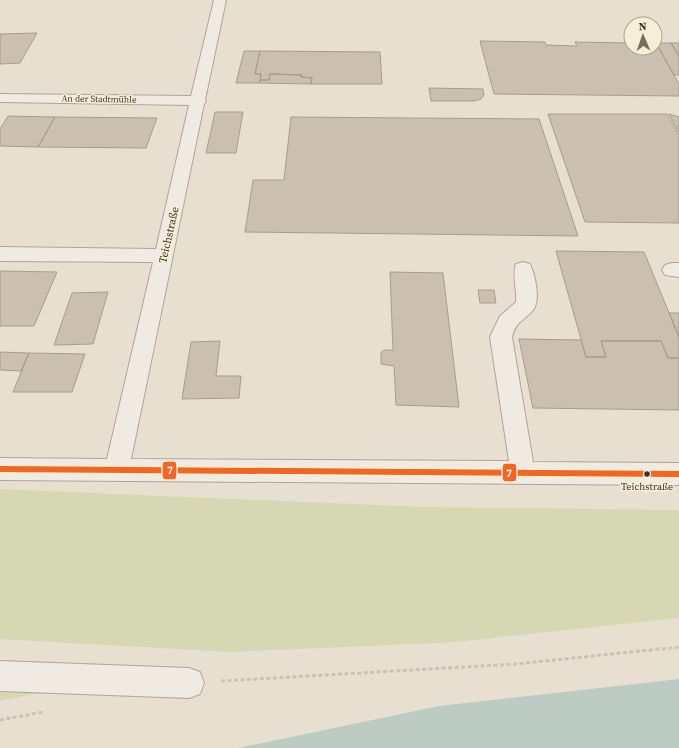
<svg xmlns="http://www.w3.org/2000/svg" width="679" height="748" viewBox="0 0 679 748" font-family="'Source Serif 4',serif">
<style>
.green{fill:#d6d7b3}
.water{fill:#bcccc2}
.building{fill:#cbbfb2;stroke:#a89c90}
.lines{fill:none;stroke-linecap:round;stroke-linejoin:round}
.minor-casing{stroke:#ada599;stroke-width:2}
.path{stroke:#c8c2b9;stroke-width:3;stroke-dasharray:4 2.5;stroke-linecap:butt}
.minor{fill:#efebe3;fill-rule:evenodd}
.bus-1-casing{stroke:#f7eed8;stroke-width:3}
.bus-1{fill:#f26522;fill-rule:evenodd}
.bus-dot{fill:#3d2e20;stroke:#f7eed8;stroke-width:1.5}
.labels{text-anchor:middle;dominant-baseline:central;stroke-width:3;stroke-linejoin:round;paint-order:stroke}
.far-street-label{font-size:9px;fill:#3d2e20;stroke:#f7eed8}
.bus-label{font-size:10px;fill:#3d2e20;stroke:#f7eed8}
.street-label{font-size:11px;fill:#3d2e20;stroke:#f7eed8}
.line-badge{stroke:#f7eed8;stroke-width:1.5}
.badge-label{font-size:11px;text-anchor:middle;font-weight:bold;fill:#fff}
</style>
<rect width="100%" height="100%" fill="#e7e0d1"/>
<path class="green" d="M0 489 423 507 679 510V618L455 642 230 652 0 639Z
M0 692H43L0 701Z"/>
<path class="water" d="M679 679V748H238L439 706Z"/>
<path class="building" d="M37 33 20 63 0 64V34Z
M480 41 545 42 546 45 577 46 575 42 631 43V48H655L656 43 679 84V96L494 94Z
M656 43H671L679 56V75H674Z
M671 43H679V56Z
M244 51H260L255 74H261L260 83H236Z
M260 51 380 52 382 84H311L312 78 301 77 302 75 270 74 269 80H260L261 74H255Z
M270 74 302 75 301 77 312 78 311 84 260 83V80H269Z
M429 88 483 89 484 95 481 99 475 101H431Z
M215 112H243L236 153H206Z
M548 114H667L679 135V223L585 222Z
M669 114 679 117V132Z
M8 116 55 117 38 147 0 146V129Z
M55 117 157 118 146 148 38 147Z
M291 117 539 119 578 236 245 232 253 180H284Z
M556 251 644 252 679 337V358H668L661 341H601L606 357H586Z
M0 271 57 272 34 326H0Z
M390 272 443 273 459 407 396 405 394 366 381 364V352L385 350H393Z
M478 290H494L496 303H480Z
M108 292 93 344 54 345 72 293Z
M669 313H679V337Z
M519 339 581 340 586 357H606L601 341H661L668 358H679V410L533 408Z
M220 341 216 376H241L239 398 182 399 191 342Z
M0 352 29 353 21 371 0 370Z
M29 353 85 354 72 392H13Z"/>
<g class="lines">
<g class="minor-casing">
<path id="minor" d="M214 0H226L205 100 206 101 204 104 131 459 509 461 490 337 500 316 516 302C517 291 512 272 516 264L523 262 530 264C535 274 541 301 533 310 524 321 516 321 512 337L533 462 679 463V485L0 480V458L107 459 153 262 0 261V247L156 249 189 105 0 102V94L191 96Z
M672 263H679V277L665 275 662 270 665 265Z
M0 661 189 668 200 672 204 683 200 694 189 698 0 691Z"/>
</g>
<path class="path" d="M221 681 516 664 679 647
M0 720 43 712"/>
<use href="#minor" class="minor"/>
<g class="bus-1-casing">
<path id="bus-1" d="M0 466 679 471V477L0 472Z"/>
</g>
<use href="#bus-1" class="bus-1"/>
</g>
<circle class="bus-dot" cx="647" cy="474" r="3.5"/>
<g class="labels">
<g class="far-street-label">
<text transform="translate(99 99) rotate(1)">An der Stadtmühle</text>
</g>
<g class="bus-label">
<text x="647" y="486">Teichstraße</text>
</g>
<g class="street-label">
<text transform="translate(169 235) rotate(-77)">Teichstraße</text>
</g>
</g>
<g class="line-badge">
<rect x="162" y="461" width="15" height="19" rx="4" fill="#f26522"/>
<rect x="502" y="463" width="15" height="19" rx="4" fill="#f26522"/>
</g>
<g class="badge-label">
<text x="170" y="474">7</text>
<text x="509" y="477">7</text>
</g>
<g transform="translate(643 36) rotate(358)"><circle r="19" fill="#f7eed8" stroke="#ada18e"/>
<path d="M0-3L7 15L0 10L-7 15Z" fill="#786c5e"/>
<text y="-6" font-size="11" font-weight="bold" text-anchor="middle" fill="#3d2e20">N</text>
</g>
</svg>
